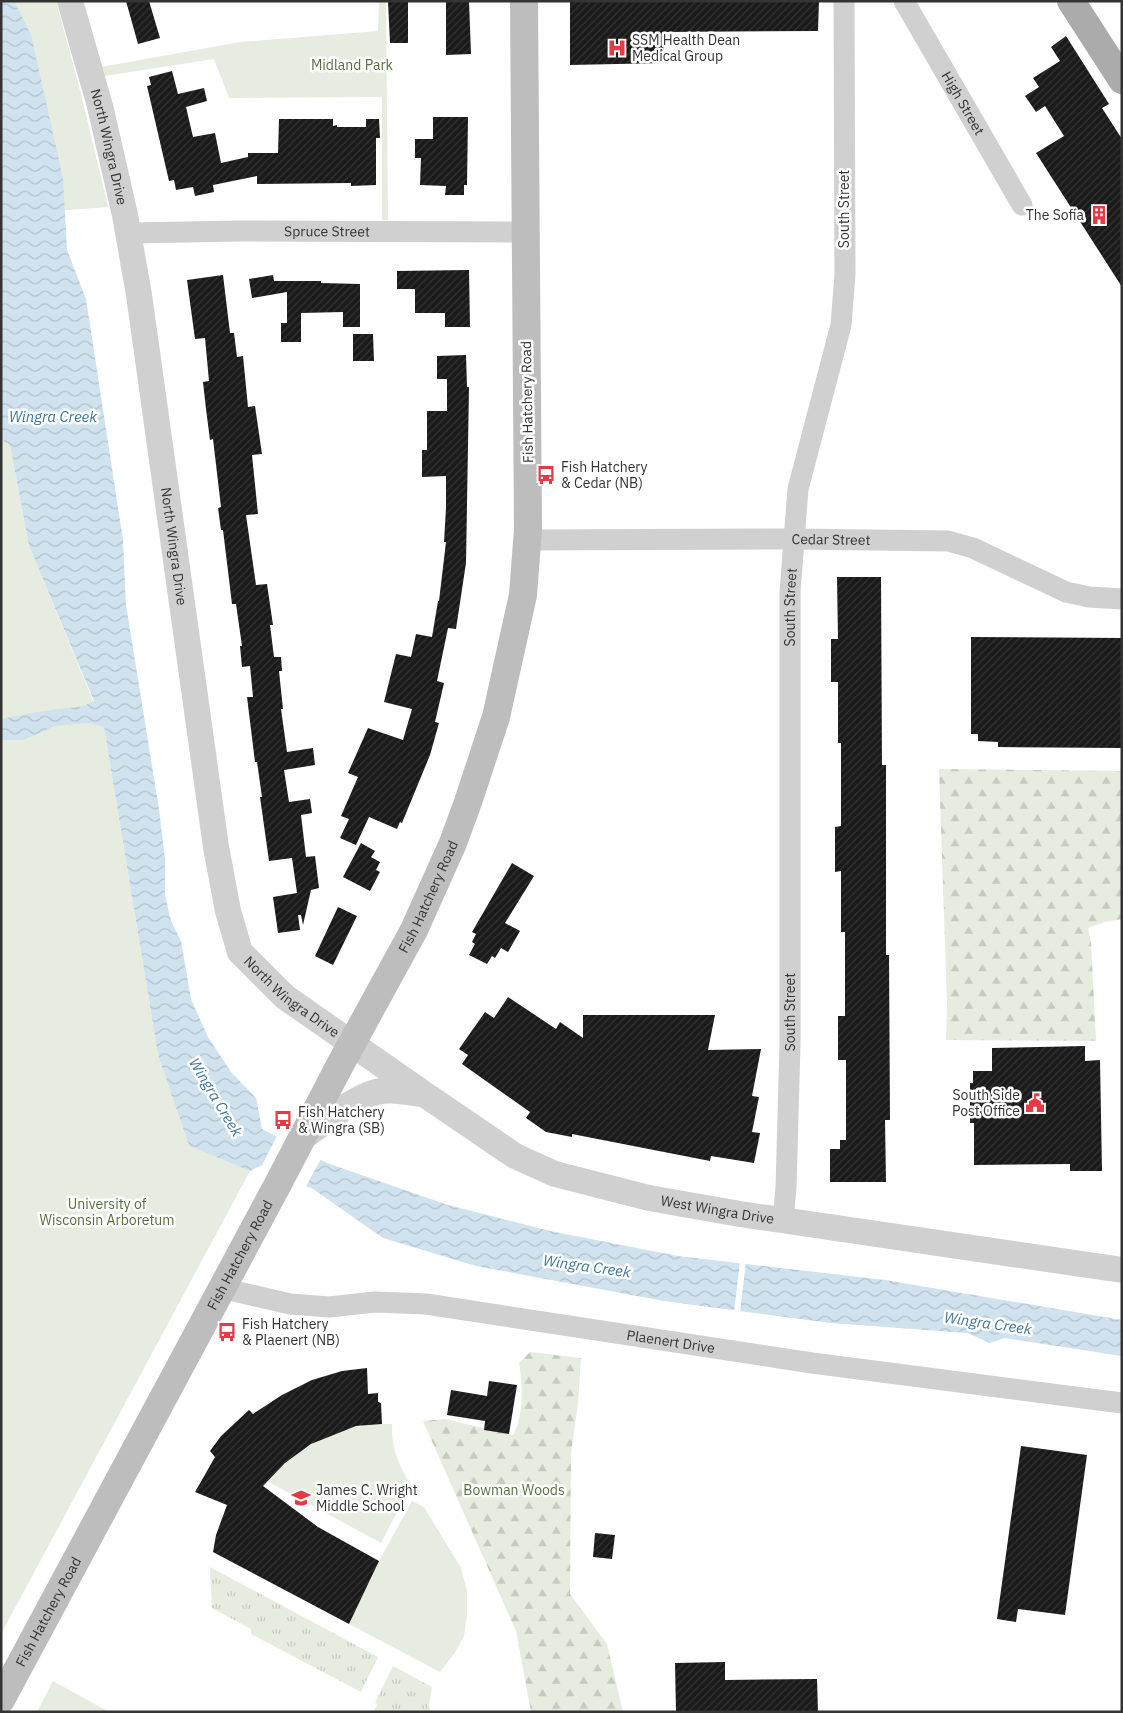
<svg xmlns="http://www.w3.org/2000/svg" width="1123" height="1713" viewBox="0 0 1123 1713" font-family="'IBM Plex Sans',sans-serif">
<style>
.grass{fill:url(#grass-tufts)}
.forest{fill:url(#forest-firs)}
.green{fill:#e6ecdf}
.water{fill:url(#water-waves)}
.pier{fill:#fff}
.building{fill:url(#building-hatch)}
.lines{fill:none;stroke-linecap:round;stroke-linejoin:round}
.minor{stroke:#d0d0d0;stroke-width:21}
.tertiary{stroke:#d0d0d0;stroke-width:26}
.secondary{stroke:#bdbdbd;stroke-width:28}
.primary{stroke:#ababab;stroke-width:28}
.labels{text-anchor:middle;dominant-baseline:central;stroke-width:5;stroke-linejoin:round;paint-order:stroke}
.poi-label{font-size:14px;fill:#333;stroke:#fff;text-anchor:start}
.park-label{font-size:14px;fill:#56703f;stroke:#fff}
.street-label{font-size:14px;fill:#333;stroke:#fff}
.water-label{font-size:15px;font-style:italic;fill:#3f7597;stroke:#fff}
</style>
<defs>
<pattern id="grass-tufts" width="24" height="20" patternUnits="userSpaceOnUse" patternTransform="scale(1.25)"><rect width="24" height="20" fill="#e6ecdf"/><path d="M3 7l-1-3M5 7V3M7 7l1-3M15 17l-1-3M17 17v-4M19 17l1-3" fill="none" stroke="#c6cbc0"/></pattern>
<pattern id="forest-firs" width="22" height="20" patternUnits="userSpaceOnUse" patternTransform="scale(1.25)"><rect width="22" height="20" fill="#e6ecdf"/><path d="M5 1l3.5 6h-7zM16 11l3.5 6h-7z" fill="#c6cbc0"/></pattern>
<pattern id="water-waves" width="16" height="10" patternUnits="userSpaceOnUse" patternTransform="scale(1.25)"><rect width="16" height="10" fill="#cfe2ee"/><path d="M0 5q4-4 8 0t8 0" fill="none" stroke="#b2c2cd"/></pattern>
<pattern id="building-hatch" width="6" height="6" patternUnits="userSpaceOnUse" patternTransform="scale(1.25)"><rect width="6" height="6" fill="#1a1a1a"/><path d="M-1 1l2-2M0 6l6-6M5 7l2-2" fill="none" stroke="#333"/></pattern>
</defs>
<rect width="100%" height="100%" fill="#fff"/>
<path class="grass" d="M210 1567 378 1657 361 1692 251 1634V1629L212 1608Z
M393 1666 432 1687 429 1706 430 1712H374L377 1704 375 1703Z"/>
<path class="forest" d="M939 769 1122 771V919L1105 922 1088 928 1091 943 1096 1041 946 1040 947 1003Z
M530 1352 581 1358 578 1403 571 1454 570 1594 607 1644 623 1712H531L516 1631 423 1421 445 1419 513 1435C524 1416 523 1384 519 1363Z"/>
<path class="green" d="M1 1H56L82 98 108 207 1 215Z
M379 1H386L388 220H382V97L229 98 214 59 92 78 90 69 240 42 378 31Z
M1 440 10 445 29 546 104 727 158 1055 189 1146 250 1171 1 1634Z
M382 1424H392C391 1448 399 1466 411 1485L381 1543 267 1481C302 1446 332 1427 382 1424Z
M412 1501 424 1507 461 1568 467 1591V1616L464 1636 456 1651 440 1672 349 1624 379 1561Z
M53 1681 109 1712H37Z"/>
<path class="water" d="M1 1H14L31 35 63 178 67 250 86 299 123 540 126 605 159 809 165 859V895L171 921 181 941 191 999 208 1037 231 1072 256 1098 262 1129 327 1163 448 1205 550 1231 678 1256 885 1280 1122 1320V1356L1005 1338 990 1343 967 1333 831 1323 664 1301 476 1266 383 1238 313 1189 260 1166 250 1171 189 1146 158 1055 104 727 90 723 55 726 23 740H1V719L37 712 84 706 94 701 29 546 10 445 1 440Z"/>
<path class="pier" d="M278 1134 322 1157 305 1188 260 1169Z
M740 1261H746L740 1313H734Z"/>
<path class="building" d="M126 1H149L160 38 138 44Z
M446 1H469L471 54 446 55Z
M570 1H819L818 31 663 32 664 63 570 65Z
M388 2H408V43H390Z
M1066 36 1109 104 1102 108 1122 139V287L1036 153 1064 136 1045 106 1036 112 1025 96 1039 87 1033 78 1060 61 1051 47Z
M172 71 178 94 204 88 207 101 186 107 193 137 215 133 221 163 248 157V153H278L279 119H333V126L337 125V127H366V119H379L380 138H376V185L351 186V183L257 184V176L213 185 214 192 195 196 193 187 176 190 174 180 169 181 147 86 151 85 149 77Z
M433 117H468L467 185H464V195H445L446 186 420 185 421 158H415V139H433Z
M469 270 470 327H445V313H415V289H397V271Z
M223 275 230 333H234L237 357 243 356 248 407 255 406 262 454 252 455 258 514 246 515 256 585 267 584 273 625H270L274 657H281L282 671H279L283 709H281L287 752 313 748 315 765 284 770 289 802 310 799 312 813 301 815 306 857 315 856 319 888 311 890 303 925 301 915H298L300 930 278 933 273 897 297 893 292 858 269 861 260 797H262L257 762H255L247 697H253L250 666 242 667 240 646H242L236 604H232L223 530H221L218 508 221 507 213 439 210 440 206 409 203 382 209 381 205 338 195 339 187 280Z
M273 275 274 281H321V283L360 284V327H343V312L301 313V342H281V323H287V292L252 298 249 279Z
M353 334H373L374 361H353Z
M466 355 467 387H469L466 563 456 629 448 628 437 681 444 683 435 722 439 723 430 755 402 823 400 822 397 829 369 817 356 845 340 838 349 819 341 816 358 777 348 773 368 728 403 740 412 709 384 702 396 654 411 657 416 634 432 637 438 601H439L446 542H444L446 508V476L422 477V450H427V411H447V379H437V356Z
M837 577H881L882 765H886V955H889L890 1120H885L886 1182H830V1149H840V1140H846V1060H838V1016H845V932H841V871L835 872V827L841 826V743H838V682H831V639H838Z
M971 637 1122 638V748L998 747V742L978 741V734H971Z
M361 843 375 851 371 857 380 862 376 870 380 872 370 891 343 877Z
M512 863 534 876 505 923 520 931 508 952 501 948 495 958 492 956 487 964 469 955 475 944 472 942 476 934 472 932Z
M338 907 357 916 333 965 315 956Z
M508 997 556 1029 560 1022 583 1038V1015H715L708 1050 761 1049 752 1096 759 1097 752 1132 760 1133 754 1163 711 1156 710 1161 572 1134V1137L546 1132 526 1118 530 1112 462 1064 468 1055 459 1049 485 1012 494 1018Z
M1085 1046V1061L1100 1060 1102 1171H1070V1164L974 1165V1123H970V1083H973V1071H992V1048Z
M367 1368 368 1394 378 1393V1402L381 1403 382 1424 356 1426 311 1444 285 1463 263 1486 318 1527 379 1561 349 1624 213 1552 216 1535 227 1505 195 1492 215 1457 210 1451 221 1436 249 1410 253 1414 282 1395 312 1380 342 1371Z
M489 1381 517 1385 509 1434 484 1430 485 1421 447 1415 451 1390 487 1396Z
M1021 1446 1087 1455 1065 1615 1018 1609 1016 1622 997 1619Z
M595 1533 615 1535 612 1559 593 1557Z
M725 1662V1680L817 1679 818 1712H676L675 1663Z"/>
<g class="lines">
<g class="minor">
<path id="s1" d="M904 1 1022 205"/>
<path id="s2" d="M129 233 242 231 526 232"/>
<path id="s3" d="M527 540 794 539 948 541 973 548 1066 592 1089 597 1122 599"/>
<path id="s4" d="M783 1221 786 1188 790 1044V592L798 489 841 325 845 274 844 1"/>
<path id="s5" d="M221 1288 290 1304 329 1307 375 1302 426 1304 812 1363 1122 1403"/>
</g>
<g class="tertiary">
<path id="s6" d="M70 1 100 106 125 215 139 295 216 847 228 911 240 952 285 997 424 1094 515 1156 555 1174 649 1198 740 1214 1122 1270"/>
<path d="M302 1138C322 1124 359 1093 382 1091 394 1089 408 1092 420 1094"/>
</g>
<path class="secondary" id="s7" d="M1 1700 278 1184 340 1065 414 930 453 843 468 802 496 717 523 595 528 529 524 1"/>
<path class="primary" d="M1071 1 1122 80"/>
</g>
<defs>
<g id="hospital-bare" transform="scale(1.5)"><path d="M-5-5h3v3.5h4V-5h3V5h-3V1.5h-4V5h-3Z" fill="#e63946" stroke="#fff" stroke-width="2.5" paint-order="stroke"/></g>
<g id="building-bare" transform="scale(1.5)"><path d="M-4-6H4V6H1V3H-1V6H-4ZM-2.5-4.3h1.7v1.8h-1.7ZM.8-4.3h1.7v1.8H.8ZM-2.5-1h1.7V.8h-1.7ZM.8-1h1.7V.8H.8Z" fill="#e63946" stroke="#fff" stroke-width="2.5" paint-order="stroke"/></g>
<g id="bus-bare" transform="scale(1.5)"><path d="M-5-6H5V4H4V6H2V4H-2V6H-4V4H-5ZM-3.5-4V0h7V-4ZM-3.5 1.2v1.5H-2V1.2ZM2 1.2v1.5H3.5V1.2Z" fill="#e63946" stroke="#fff" stroke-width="2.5" paint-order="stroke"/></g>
<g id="civic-bare" transform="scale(1.5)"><path d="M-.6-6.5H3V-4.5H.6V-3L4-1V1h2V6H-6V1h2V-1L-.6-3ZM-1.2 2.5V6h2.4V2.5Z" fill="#e63946" stroke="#fff" stroke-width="2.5" paint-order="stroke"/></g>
<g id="school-bare" transform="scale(1.5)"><path d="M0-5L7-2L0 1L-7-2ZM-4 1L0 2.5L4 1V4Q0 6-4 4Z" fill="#e63946" stroke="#fff" stroke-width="2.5" paint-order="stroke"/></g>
</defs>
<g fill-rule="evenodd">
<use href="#hospital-bare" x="617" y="48"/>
<use href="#building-bare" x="1099" y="215"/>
<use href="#bus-bare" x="546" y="475"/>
<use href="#civic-bare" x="1035" y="1103"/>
<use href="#bus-bare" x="283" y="1120"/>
<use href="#bus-bare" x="227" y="1332"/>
<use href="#school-bare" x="301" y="1498"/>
</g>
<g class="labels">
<g class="poi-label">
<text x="632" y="40">SSM Health Dean<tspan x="632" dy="16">Medical Group</tspan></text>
<text x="1084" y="215" text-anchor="end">The Sofia</text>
<text x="561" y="467">Fish Hatchery<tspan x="561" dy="16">&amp; Cedar (NB)</tspan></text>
<text x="1020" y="1095" text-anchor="end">South Side<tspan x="1020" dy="16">Post Office</tspan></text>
<text x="298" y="1112">Fish Hatchery<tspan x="298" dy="16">&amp; Wingra (SB)</tspan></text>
<text x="242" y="1324">Fish Hatchery<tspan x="242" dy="16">&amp; Plaenert (NB)</tspan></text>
<text x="316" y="1490">James C. Wright<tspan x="316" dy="16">Middle School</tspan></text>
</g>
<g class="park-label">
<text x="352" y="65">Midland Park</text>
<text x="107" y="1204">University of<tspan x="107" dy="16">Wisconsin Arboretum</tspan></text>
<text x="514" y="1490">Bowman Woods</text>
</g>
<g class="street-label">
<text stroke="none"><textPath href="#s1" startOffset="118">High Street</textPath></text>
<text stroke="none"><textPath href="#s6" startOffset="151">North Wingra Drive</textPath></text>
<text transform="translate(844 209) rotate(-90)">South Street</text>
<text stroke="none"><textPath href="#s2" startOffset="198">Spruce Street</textPath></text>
<text transform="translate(527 402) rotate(-91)">Fish Hatchery Road</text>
<text stroke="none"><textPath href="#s3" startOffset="304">Cedar Street</textPath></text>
<text stroke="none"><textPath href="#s6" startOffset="556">North Wingra Drive</textPath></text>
<text stroke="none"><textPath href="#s4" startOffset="614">South Street</textPath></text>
<text stroke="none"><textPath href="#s7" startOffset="910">Fish Hatchery Road</textPath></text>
<text stroke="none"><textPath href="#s6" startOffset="1036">North Wingra Drive</textPath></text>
<text stroke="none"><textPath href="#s4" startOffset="209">South Street</textPath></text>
<text stroke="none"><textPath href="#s6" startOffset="1521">West Wingra Drive</textPath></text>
<text stroke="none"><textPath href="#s7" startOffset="505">Fish Hatchery Road</textPath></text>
<text stroke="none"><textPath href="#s5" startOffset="455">Plaenert Drive</textPath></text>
<text stroke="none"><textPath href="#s7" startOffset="100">Fish Hatchery Road</textPath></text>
</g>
<g class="water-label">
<text x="53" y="416">Wingra Creek</text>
<text transform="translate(216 1097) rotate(59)">Wingra Creek</text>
<text transform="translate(587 1266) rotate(8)">Wingra Creek</text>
<text transform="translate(988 1323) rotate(8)">Wingra Creek</text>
</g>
</g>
<rect width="1123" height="1713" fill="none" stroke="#333333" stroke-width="5"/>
</svg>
